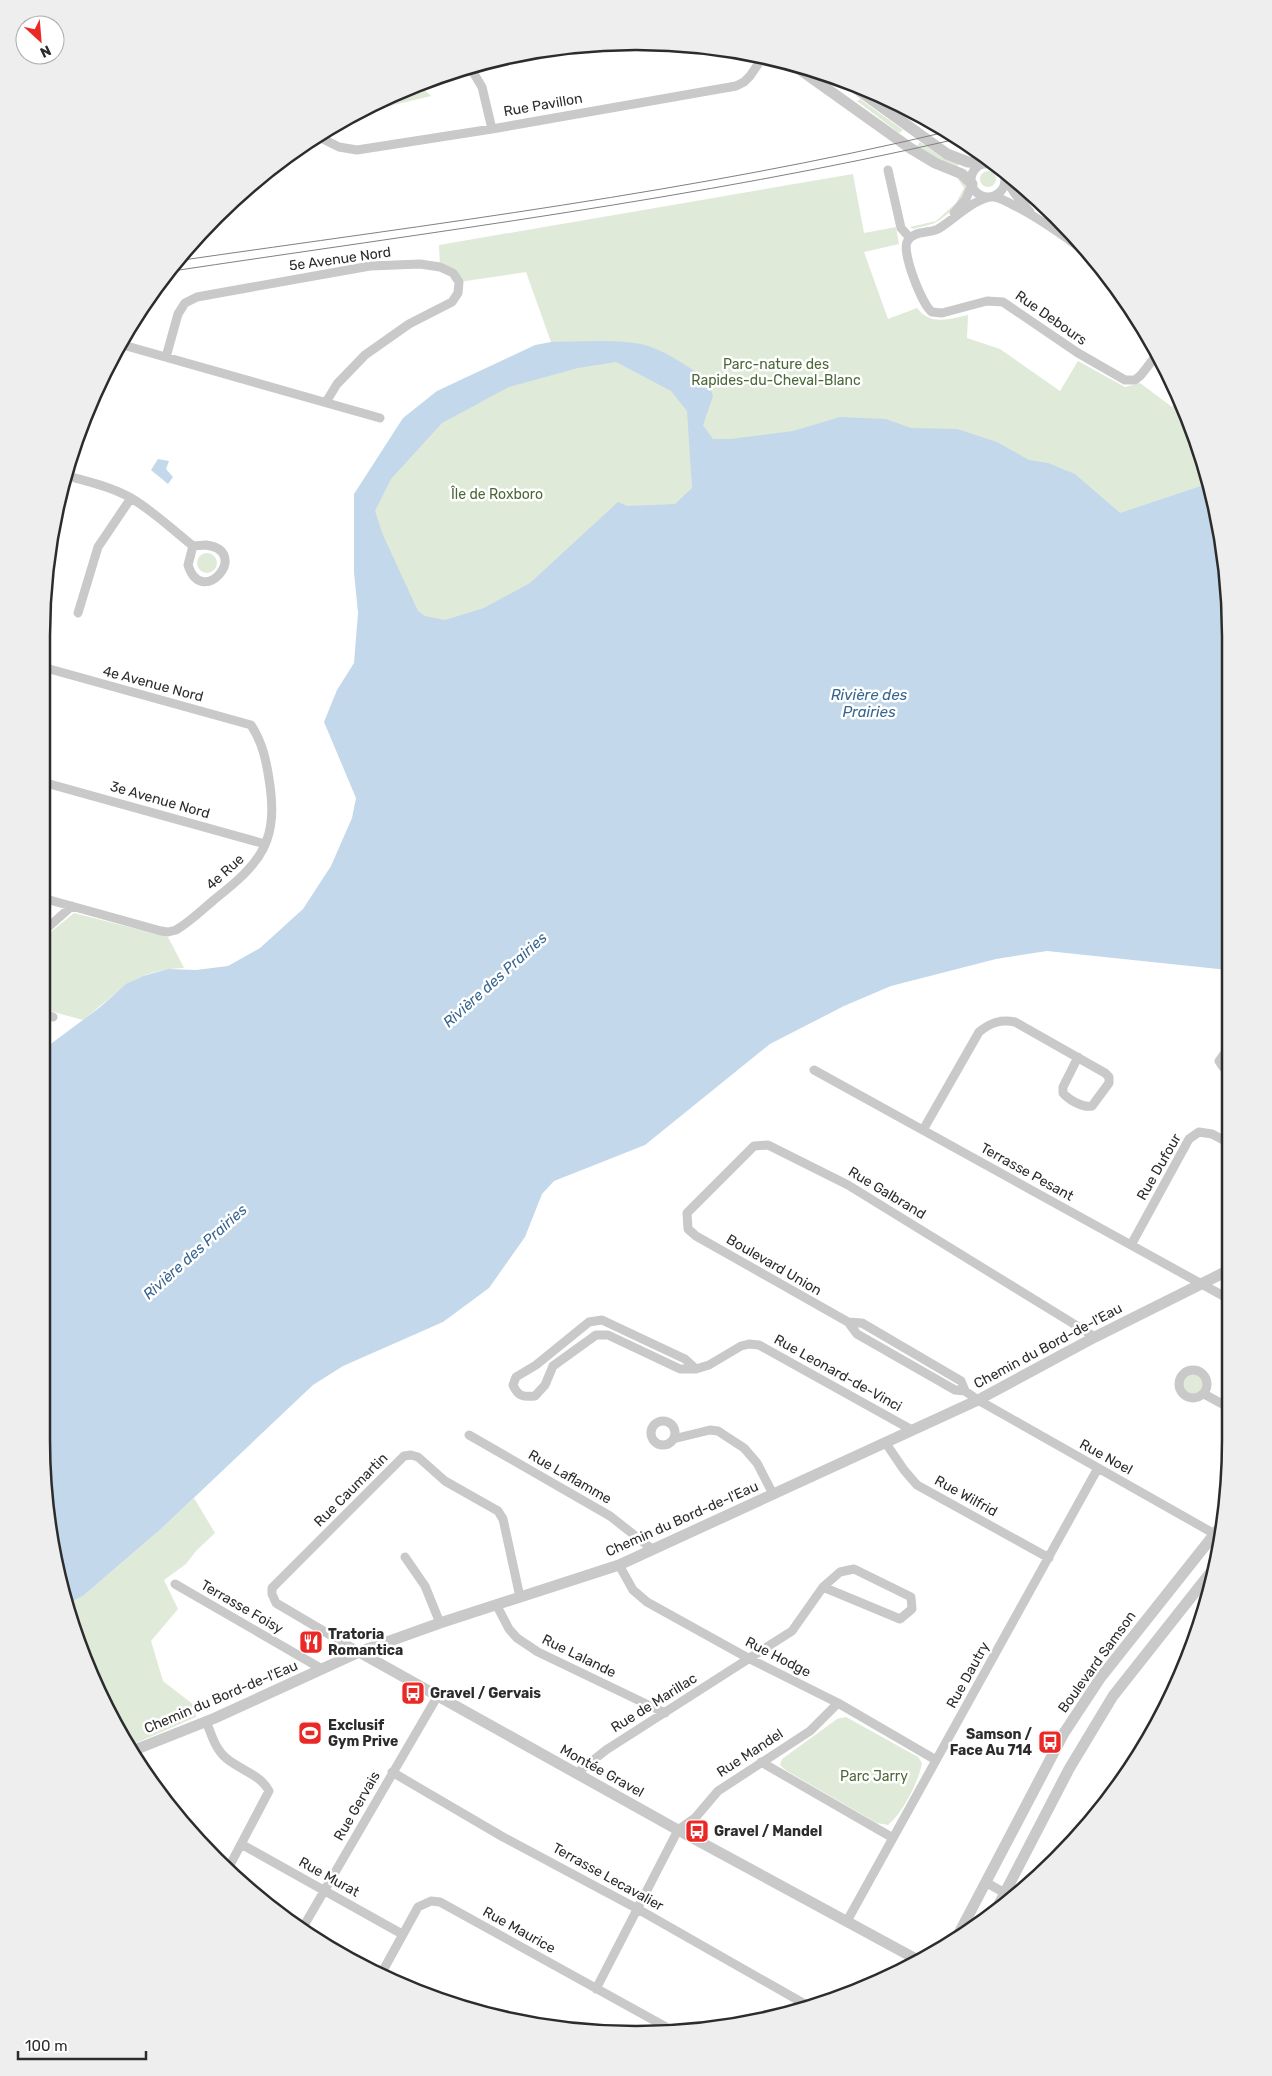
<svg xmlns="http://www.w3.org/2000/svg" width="1272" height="2076" viewBox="0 0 1272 2076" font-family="Rubik,sans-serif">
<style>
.green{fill:#e0ead8}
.water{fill:#c3d8eb;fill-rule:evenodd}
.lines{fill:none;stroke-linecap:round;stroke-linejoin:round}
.minor{stroke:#c9c9c9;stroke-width:9}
.tertiary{stroke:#c9c9c9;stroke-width:11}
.tram{stroke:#818181;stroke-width:1}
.labels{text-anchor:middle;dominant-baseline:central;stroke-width:5;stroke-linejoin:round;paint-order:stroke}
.street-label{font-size:14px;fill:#2c2c2c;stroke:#fff}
.park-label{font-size:14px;fill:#4b6838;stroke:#fff}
.poi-label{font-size:14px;font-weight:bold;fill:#2c2c2c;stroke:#fff;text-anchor:start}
.water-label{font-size:15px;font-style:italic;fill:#38668f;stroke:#fff}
.rim{fill:none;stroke:#2c2c2c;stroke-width:2.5}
</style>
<rect width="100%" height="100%" fill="#fff"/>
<path class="green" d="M419 85 431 96 364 112 363 110Z
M873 93 878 95 922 128 874 94Z
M860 99 903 130 899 133 857 101Z
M920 142 943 158 959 164 957 166 931 156 917 146Z
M980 179a8 8 0 1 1 16 0a8 8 0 1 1-16 0Z
M853 174 864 233 896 227 899 244 864 252 888 319 917 308C931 326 949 319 968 315L967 338 1000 349 1060 391 1078 361 1125 387 1140 383 1172 407 1179 399 1199 445 1222 558 427 675 366 487 422 420 511 369 629 343 551 342 526 272 459 282 440 267 439 245Z
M956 176C960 179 966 183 966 188 966 199 942 221 932 224 926 226 919 227 913 229L910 227 936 221 956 203 964 188Z
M197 563a10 10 0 1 1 20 0a10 10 0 1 1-20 0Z
M74 913 168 937 184 968C133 970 120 991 83 1020L46 1010V936Z
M1179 1384a14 14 0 1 1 28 0a14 14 0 1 1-28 0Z
M194 1498 215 1533 196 1551 186 1564 164 1580 178 1609 151 1641 163 1681 194 1705 196 1717 129 1746 103 1703 73 1631 67 1604 83 1596 162 1528Z
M846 1717 918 1757 922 1763C919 1781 902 1814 888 1825L877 1823 787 1771 780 1765 782 1759 837 1719Z
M163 1801 191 1819 188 1825 164 1802Z"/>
<path class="water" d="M551 342C578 342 628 338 651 347 672 355 690 368 708 380L713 396 703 425 713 439H730L793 431 840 417 886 419 911 428 957 429 997 442 1029 460 1048 463 1075 474 1120 513 1207 484 1229 597 1228 970 1047 951 996 959 891 986 844 1006 770 1044 645 1145 554 1181 542 1194 525 1237 489 1288 443 1322 343 1366 313 1385 162 1528 83 1596 67 1604 46 1518V1049L52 1043 99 1008 126 984 143 976 168 969 196 970 228 966 260 948 303 909 331 866 352 818 356 798 324 722 337 690 354 663 358 613 354 572V494L403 418 437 391 535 345ZM616 362 671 391 687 411 692 488 675 504 627 506 618 502 530 583 484 608 445 620 425 616 418 611 383 535 375 511 391 479 442 423 509 387 578 368Z
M158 459 169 461 166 469 173 477 168 484 151 470Z"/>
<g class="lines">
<path class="minor" d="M470 67 482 87 492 129
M317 136 339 147 357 150 492 129 736 86 744 82 750 76 763 57
M971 180a17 17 0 1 1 34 0a17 17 0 1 1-34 0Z
M888 170 901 228 910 238
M1005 178 1015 194 1030 212
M954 213 966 199 972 184
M1092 256C1066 238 1042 219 1015 206 1008 202 1001 198 994 197 978 195 952 221 938 229 928 234 913 230 907 242 902 253 922 305 932 312L942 313 987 301 1003 302 1078 353 1125 380H1135L1141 375 1158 353
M123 345 380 418
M166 357 178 314 185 303 197 297 370 266 420 264 440 267 453 273 459 282 458 293 452 302 409 324 365 355 337 384 326 402
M68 476C89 482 112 487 131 498 153 511 173 530 193 546
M206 545C252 551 202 610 188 565L193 546Z
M78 613 98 547 131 498
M46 668 251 725C262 742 266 759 269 779 279 841 262 862 215 899 203 909 190 922 176 930L168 932 161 931 46 899
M46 783 265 844
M46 929 72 906
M46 1015 53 1017
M1228 1069 1223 1067 1219 1061 1224 1054 1228 1053
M814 1070 1227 1298
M923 1130 979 1032C990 1023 1000 1019 1015 1022L1105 1073 1109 1077V1083L1092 1106C1083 1108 1069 1100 1063 1093V1087L1078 1057
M1131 1245 1189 1139 1199 1132 1212 1134 1227 1142
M848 1322 862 1323 961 1381 965 1391
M1095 1337 848 1185 768 1145 754 1146 687 1213 688 1229 696 1236 848 1322 857 1334 955 1390 965 1391 978 1400 1220 1537
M696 1369 685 1359 602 1320 589 1322 536 1365 516 1377 513 1385C518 1397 524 1397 535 1396L545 1385 553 1366 596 1335H608L680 1369H696L709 1365 741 1346 749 1344 759 1345 912 1430
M1179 1384a14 14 0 1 1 28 0a14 14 0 1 1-28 0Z
M1204 1394 1226 1406
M651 1433a12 12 0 1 1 24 0a12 12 0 1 1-24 0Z
M469 1435 610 1516 652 1549
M673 1439 710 1430 718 1431 744 1448 757 1463 773 1494
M885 1442 904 1470 917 1485 1049 1558
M405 1557 425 1586 440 1623
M619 1565 633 1590 647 1602 748 1658 838 1703 936 1760
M175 1584 322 1669
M497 1606 509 1629 517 1638 538 1652 665 1713
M359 1652 276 1603 272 1594V1588L404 1456 411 1455 418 1457 445 1481 498 1511 503 1519 520 1597
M206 1721C211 1733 215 1749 226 1758 240 1770 261 1775 269 1791L229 1867
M761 1762 893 1838
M392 1772 503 1837 636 1908 810 2007
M576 1774 606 1750 792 1631 823 1587 840 1572 854 1569 911 1597 912 1609 900 1619 823 1587
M241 1844 402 1934
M987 1883 1012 1897
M847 1921 1098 1468
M302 1929 437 1697
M380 1976 418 1907 431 1901 440 1902 675 2032
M596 1989 678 1830 695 1818 718 1791 810 1731 838 1703"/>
<path class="tertiary" d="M788 61 910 148 935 163 962 174 972 184
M850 84 947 154 968 162 986 163
M359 1652 678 1830 916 1959
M132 1751 215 1718 359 1652 440 1623 619 1565 978 1400 1095 1337 1227 1271
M996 1910 1069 1769 1113 1696 1211 1572
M956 1939 1064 1733 1101 1677 1224 1522"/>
<path class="tram" d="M176 261C433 224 693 192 946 132
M166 272C431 232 696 199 957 139"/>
</g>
<defs>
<g id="restaurant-square" transform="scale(1.25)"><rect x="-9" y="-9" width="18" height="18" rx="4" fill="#ea2826" stroke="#fff"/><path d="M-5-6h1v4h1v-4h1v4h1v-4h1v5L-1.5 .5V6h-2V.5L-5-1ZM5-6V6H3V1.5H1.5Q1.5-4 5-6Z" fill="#fff"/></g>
<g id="bus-square" transform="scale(1.25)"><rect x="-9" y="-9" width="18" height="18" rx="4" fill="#ea2826" stroke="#fff"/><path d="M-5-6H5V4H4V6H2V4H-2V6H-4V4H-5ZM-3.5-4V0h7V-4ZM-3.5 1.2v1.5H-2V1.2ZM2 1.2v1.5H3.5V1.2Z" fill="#fff"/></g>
<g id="stadium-square" transform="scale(1.25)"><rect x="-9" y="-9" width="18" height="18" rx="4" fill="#ea2826" stroke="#fff"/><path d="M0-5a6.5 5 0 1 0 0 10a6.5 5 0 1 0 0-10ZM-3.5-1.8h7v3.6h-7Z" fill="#fff"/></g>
</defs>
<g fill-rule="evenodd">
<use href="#restaurant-square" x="311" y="1642"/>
<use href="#bus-square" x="413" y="1693"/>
<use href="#stadium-square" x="310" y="1733"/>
<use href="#bus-square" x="1050" y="1742"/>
<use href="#bus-square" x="697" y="1831"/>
</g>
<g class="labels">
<g class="street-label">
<text transform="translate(543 105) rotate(-10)">Rue Pavillon</text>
<text transform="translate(340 259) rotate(-8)">5e Avenue Nord</text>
<text transform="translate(1051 318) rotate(35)">Rue Debours</text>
<text transform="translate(153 684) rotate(15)">4e Avenue Nord</text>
<text transform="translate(160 800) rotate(16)">3e Avenue Nord</text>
<text transform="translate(225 872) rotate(-42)">4e Rue</text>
<text transform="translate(1159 1167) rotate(-60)">Rue Dufour</text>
<text transform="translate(1027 1172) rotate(29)">Terrasse Pesant</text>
<text transform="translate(887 1193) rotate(31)">Rue Galbrand</text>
<text transform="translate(774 1265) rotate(30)">Boulevard Union</text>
<text transform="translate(1048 1346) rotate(-28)">Chemin du Bord-de-l'Eau</text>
<text transform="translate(838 1373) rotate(29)">Rue Leonard-de-Vinci</text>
<text transform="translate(1106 1457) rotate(29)">Rue Noel</text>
<text transform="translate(570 1477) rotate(30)">Rue Laflamme</text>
<text transform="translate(351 1490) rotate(-45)">Rue Caumartin</text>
<text transform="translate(966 1496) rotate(29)">Rue Wilfrid</text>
<text transform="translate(682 1519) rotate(-24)">Chemin du Bord-de-l'Eau</text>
<text transform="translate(242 1607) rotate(30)">Terrasse Foisy</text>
<text transform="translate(579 1656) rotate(26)">Rue Lalande</text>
<text transform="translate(778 1657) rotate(27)">Rue Hodge</text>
<text transform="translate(1097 1662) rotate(-54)">Boulevard Samson</text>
<text transform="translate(968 1675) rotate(-61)">Rue Dautry</text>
<text transform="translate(221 1697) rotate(-23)">Chemin du Bord-de-l'Eau</text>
<text transform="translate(654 1703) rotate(-32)">Rue de Marillac</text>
<text transform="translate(750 1753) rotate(-33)">Rue Mandel</text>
<text transform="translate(602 1771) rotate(29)">Montée Gravel</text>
<text transform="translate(357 1806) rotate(-60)">Rue Gervais</text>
<text transform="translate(329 1877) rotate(29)">Rue Murat</text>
<text transform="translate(608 1877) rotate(29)">Terrasse Lecavalier</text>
<text transform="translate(519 1930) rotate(29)">Rue Maurice</text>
</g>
<g class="park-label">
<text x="776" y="364">Parc-nature des<tspan x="776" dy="16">Rapides-du-Cheval-Blanc</tspan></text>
<text x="497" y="494">Île de Roxboro</text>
<text x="874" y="1776">Parc Jarry</text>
</g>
<g class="poi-label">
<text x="328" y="1634">Tratoria<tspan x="328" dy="16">Romantica</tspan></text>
<text x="430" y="1693">Gravel / Gervais</text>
<text x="328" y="1725">Exclusif<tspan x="328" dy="16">Gym Prive</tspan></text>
<text x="1032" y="1734" text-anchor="end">Samson /<tspan x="1032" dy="16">Face Au 714</tspan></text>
<text x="714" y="1831">Gravel / Mandel</text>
</g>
<g class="water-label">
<text x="869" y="695">Rivière des<tspan x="869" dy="17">Prairies</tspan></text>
<text transform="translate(495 980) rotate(-42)">Rivière des Prairies</text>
<text transform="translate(195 1252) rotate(-42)">Rivière des Prairies</text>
</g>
</g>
<path d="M0 0H1272V2076H0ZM636 50H636A586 586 0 0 1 1222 636V1440A586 586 0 0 1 636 2026H636A586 586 0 0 1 50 1440V636A586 586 0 0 1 636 50Z" fill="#eee" fill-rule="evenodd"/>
<path class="rim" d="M636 50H636A586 586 0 0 1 1222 636V1440A586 586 0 0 1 636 2026H636A586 586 0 0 1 50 1440V636A586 586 0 0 1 636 50Z"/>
<g transform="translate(40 40) rotate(154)"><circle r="24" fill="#ffffff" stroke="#ababab"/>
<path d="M0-4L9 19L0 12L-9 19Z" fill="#ea2826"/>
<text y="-8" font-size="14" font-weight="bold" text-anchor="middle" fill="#2c2c2c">N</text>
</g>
<path d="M18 2051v8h128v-8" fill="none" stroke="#2c2c2c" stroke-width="2.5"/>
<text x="25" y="2051" font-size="15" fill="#2c2c2c" stroke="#ffffff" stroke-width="4" paint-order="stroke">100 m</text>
</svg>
